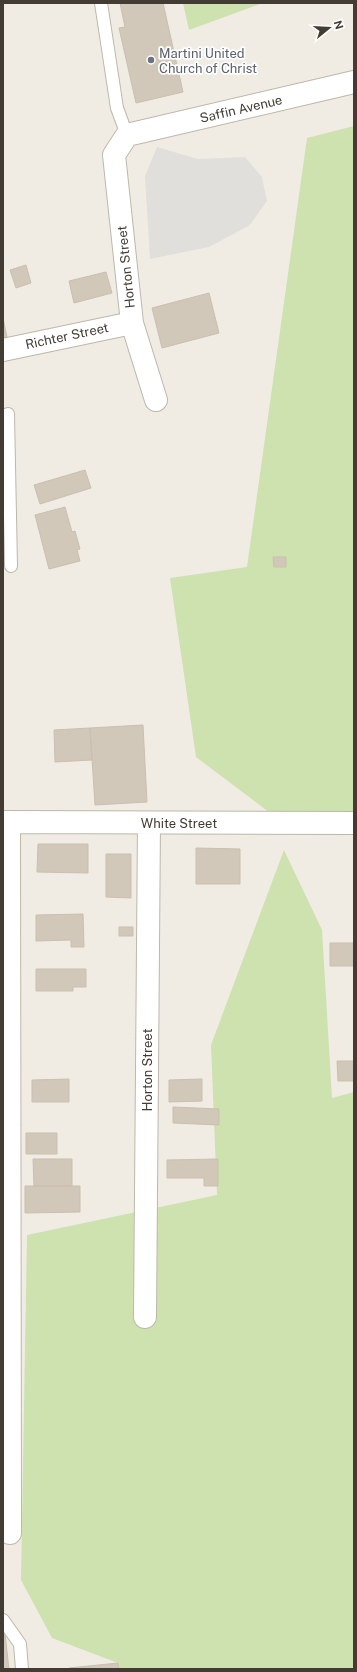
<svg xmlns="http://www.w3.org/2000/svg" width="357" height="1672" viewBox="0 0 357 1672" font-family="'Public Sans',sans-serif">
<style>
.green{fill:#cde2af}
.parking{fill:#e1dfdc}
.building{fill:#d1c8ba;stroke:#cbbfae}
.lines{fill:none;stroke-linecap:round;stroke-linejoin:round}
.lane-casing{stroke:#beb7aa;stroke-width:14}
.street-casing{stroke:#beb7aa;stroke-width:24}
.lane{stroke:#fff;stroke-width:12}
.street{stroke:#fff;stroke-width:22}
.worship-dot{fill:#6b7280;stroke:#fff;stroke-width:1.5}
.labels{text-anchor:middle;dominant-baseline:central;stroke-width:3.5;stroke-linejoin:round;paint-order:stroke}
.worship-label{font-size:13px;fill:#5b616d;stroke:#fff;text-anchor:start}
.street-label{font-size:13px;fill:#423c34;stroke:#fff}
</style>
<rect width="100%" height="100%" fill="#f0ece4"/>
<path class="green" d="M183 3H263L189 30Z
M354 126V823L282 822 196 757 170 578 247 567 307 138Z
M284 850 322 930 332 1098 354 1092V1669H119L118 1663 52 1638 21 1580 27 1235 217 1195 211 1045Z"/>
<path class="parking" d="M157 147 198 159 245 157 262 177 267 201 250 225 209 247 150 259 145 176Z"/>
<path class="building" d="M120 3H163L183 92 136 103 119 28 125 27Z
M26 265 31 283 16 288 10 270Z
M106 272 112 293 74 303 69 281Z
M209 293 219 333 162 348 152 308Z
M3 318 7 337 3 338Z
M85 470 91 488 40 504 34 485Z
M65 507 72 532 75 531 80 549 77 550 80 561 49 569 35 515Z
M273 557H286V567H274Z
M143 725 147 802 95 805 90 728Z
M90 728 92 760 55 762 54 730Z
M38 844H88V873L37 872Z
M196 848 240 849V884H196Z
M106 854H131V898L106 897Z
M83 914 84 947H71V940L36 941V915Z
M119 927H133V936H119Z
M330 943H354V966H330Z
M36 969H86V987H73V991H36Z
M337 1061H354V1081H338Z
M69 1079V1102H32V1080Z
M202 1079V1101L169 1102V1080Z
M173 1107 219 1109V1125L173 1123Z
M26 1133H57V1154H26Z
M33 1159H72V1186H34Z
M218 1159V1186H204V1178H167V1160Z
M25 1186H80V1212L25 1213Z
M3 1625H4L9 1669H3Z
M118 1663 119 1669H69V1668Z"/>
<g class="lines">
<g class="lane-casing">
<path id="lane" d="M101 3 117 108 127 135
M3 416 8 414 11 566
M3 1620 20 1644 22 1669"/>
</g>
<g class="street-casing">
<path id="street" d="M3 350 132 323
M156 400 132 323 114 155 127 135 354 82
M3 822 354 823
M9 822 10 1533
M145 1317 149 823"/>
</g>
<use href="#lane" class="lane"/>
<use href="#street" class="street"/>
</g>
<circle class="worship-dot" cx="151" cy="60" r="4"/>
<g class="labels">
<g class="worship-label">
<text x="159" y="53">Martini United<tspan x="159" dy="15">Church of Christ</tspan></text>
</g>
<g class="street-label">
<text transform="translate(241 109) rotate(-13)">Saffin Avenue</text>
<text transform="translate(126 267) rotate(-96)">Horton Street</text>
<text transform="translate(67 336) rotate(-12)">Richter Street</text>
<text x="179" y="823">White Street</text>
<text transform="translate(147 1070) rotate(-90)">Horton Street</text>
</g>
</g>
<rect width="357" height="1672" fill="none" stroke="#423c34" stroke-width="8"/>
<g transform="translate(329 28) rotate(72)" stroke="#ffffff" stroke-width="3" paint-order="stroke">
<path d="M0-3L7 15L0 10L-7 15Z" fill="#423c34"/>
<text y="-6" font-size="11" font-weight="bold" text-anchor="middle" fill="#423c34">N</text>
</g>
</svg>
